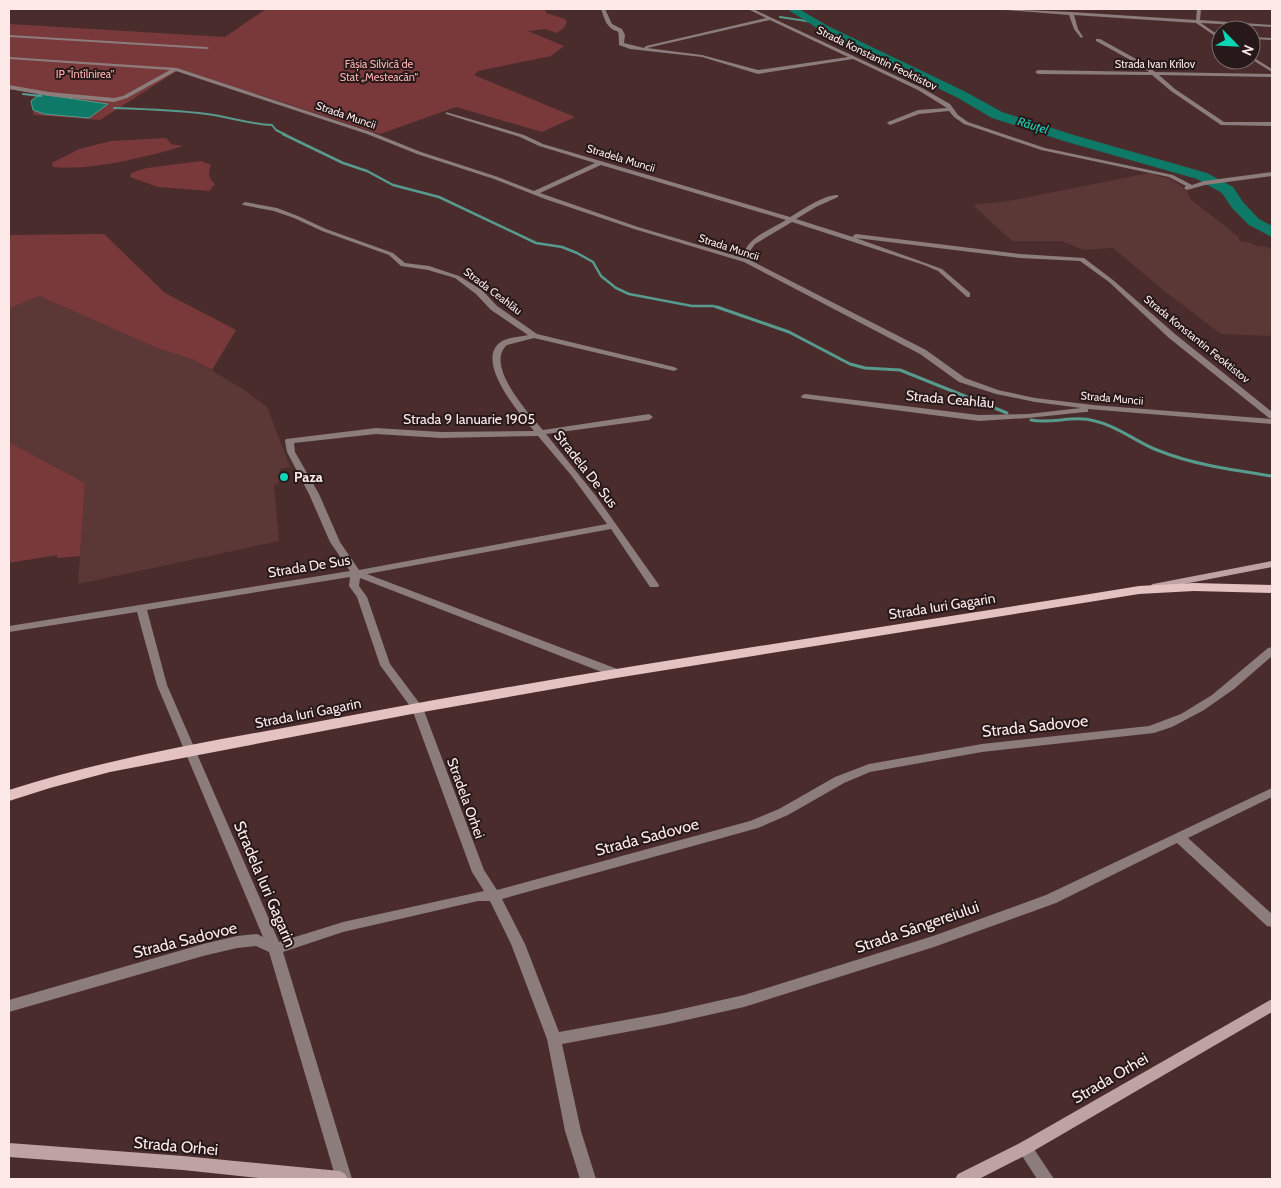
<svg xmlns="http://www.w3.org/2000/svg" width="1281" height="1188" viewBox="0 0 1281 1188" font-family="Cabin,sans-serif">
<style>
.built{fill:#5b3736}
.green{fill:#79393a}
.water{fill:#0f7967;stroke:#579b8e}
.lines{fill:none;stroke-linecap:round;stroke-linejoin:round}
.stream-far2{stroke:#579b8e;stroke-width:2}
.stream-far1{stroke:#579b8e;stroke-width:2.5}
.stream{stroke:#579b8e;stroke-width:3}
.river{fill:#0f7967;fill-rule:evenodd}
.street{fill:#8c7c7c;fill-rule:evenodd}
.secondary{fill:#bda4a3;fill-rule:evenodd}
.primary{fill:#e3c2c1;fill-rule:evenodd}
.poi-dot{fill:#0ad5b5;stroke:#271919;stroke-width:2}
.labels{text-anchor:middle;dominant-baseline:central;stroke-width:4;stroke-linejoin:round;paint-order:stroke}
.far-street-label{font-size:11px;fill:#fee9e9;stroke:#271919}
.far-park-label{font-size:11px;fill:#fdb2b1;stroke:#271919}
.far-water-label{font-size:12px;font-style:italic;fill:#1bdcbc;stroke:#271919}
.street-label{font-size:14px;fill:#fee9e9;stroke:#271919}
.poi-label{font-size:14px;font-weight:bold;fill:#fee9e9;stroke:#271919;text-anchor:start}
.near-street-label{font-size:16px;fill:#fee9e9;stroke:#271919}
</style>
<rect width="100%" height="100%" fill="#4a2c2c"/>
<path class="built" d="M1149 173 1170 179 1187 190 1190 199 1239 237V241L1251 243 1257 246 1268 247 1272 250V336L1221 334 1163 290 1113 248 1083 250 1062 241H1012L973 205 1008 201Z
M39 296 157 348 194 360 243 389 267 407 290 467 280 469V476L286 475 288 479 282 480 274 486 279 541 78 584 85 483 9 442V309Z"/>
<path class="green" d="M266 9H545L546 13 565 19 567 22 563 29 556 33 546 29 528 31 564 46 551 56 478 71 474 75 575 117 542 132 456 107 380 134 180 69 100 120 34 115 31 101 39 94 9 89V24L225 37Z
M166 138 171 144 183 146C148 157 89 171 53 167L52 163 79 149 111 141Z
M201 161 211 165C208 173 208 178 215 184L209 191 158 187 130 177 131 173 147 168Z
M104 234 165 293 236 330 212 370 194 360 157 348 39 296 9 309V235Z
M9 442 85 483 80 556 57 558V555L9 563Z"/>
<path class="water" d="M40 94 108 104 89 118 44 114 33 110 31 101Z"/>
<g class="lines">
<path class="stream-far2" d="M780 17 813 22
M23 94 41 96
M114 108C145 109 176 110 207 114 229 117 250 124 272 125L276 130 286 135"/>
<path class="stream-far1" d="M283 134 343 163 367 171 393 185 439 197 536 243 562 247 577 253 593 262 601 276 616 288 629 294 692 306H713L720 308"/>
<path class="stream" d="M717 307 789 332 850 364 865 368 900 370 1007 413
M1031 420C1053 424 1074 415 1095 421 1118 426 1136 442 1157 450 1194 465 1233 470 1272 476"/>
<path class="river" d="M787 9H799L828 26 966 92 1002 112 1077 136 1207 173 1233 187 1243 202 1259 219 1272 226V237L1249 225 1232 208 1222 193 1197 179 1067 142 992 118 958 98 820 30Z"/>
<path class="street" d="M601 9H605L612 24 622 29 625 35 624 43 644 48 646 46 766 18 748 9H753L922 88 950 104 958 115 968 122 1045 148 1173 175 1192 185 1204 181 1272 172V176L1205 185 1187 190 1184 188 1186 186 1169 177 1041 150 964 124 954 117 949 111 919 114 890 125 887 123 888 122 918 110 947 108 918 90 853 59 758 74 702 57 630 49 619 45C619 23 618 37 608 25 605 22 603 14 601 9ZM770 20 848 57 758 70 702 55 647 48Z
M994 9 1071 12 1196 20 1197 9H1201L1200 20 1272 25V27L1201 23 1221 37V40L1196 23 1074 15 1078 29 1083 37 1081 38 1074 29 1069 15Z
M9 35 207 47 209 48 207 49 9 37Z
M1251 37 1272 38V40L1251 39Z
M1096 39H1100L1147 65 1155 72 1272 74V77L1159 75 1175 89 1224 122H1272V126L1221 125 1171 91 1152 75 1038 74 1035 72 1038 70 1149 72 1143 67 1096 41Z
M1251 56 1272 69V72L1251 59Z
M9 57 177 68 371 132 421 152 498 177 534 191 595 163 539 146 520 137 446 114V112L524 135 543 144 790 217C802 210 825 194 838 195V197L816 207 796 219 853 237 854 235 856 234 1020 254 1084 258 1113 280 1175 334 1272 412V418H1269L1169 338 1109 282 1080 261 1020 258 856 238 942 269 970 293V297H967L938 271 924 265 792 222 755 244 750 251V260L926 350 965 378 998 390 1035 398 1093 405 1272 419V424L1088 409V412H1085L1028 418 979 421 802 398 801 396 805 394 979 415 1028 414 1081 408 1035 402 996 394 959 382 920 354 744 262 634 229 545 199 494 179 417 154 367 134 176 71 127 98 114 102 49 96 9 89V85L49 92 114 98 123 96 170 70 9 59ZM601 165 786 220C770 230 745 238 743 258L638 227 540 193Z
M245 202 277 208 298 216 326 229 393 253 405 263 429 266 459 276 482 290 497 306 537 334 674 367 678 369 674 371 534 338 507 345C484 365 529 414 543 430L649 414 653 417 649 420 546 434 596 496 659 585 658 587H650L611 529 367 574 620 670 621 673 620 676H612L360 578 359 586 367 597 390 664 423 708 484 870 497 890 750 821 779 809 835 777 869 764 982 744 1149 726 1181 714 1212 695 1268 648 1272 647V656L1234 689 1204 710 1172 727 1154 733 982 752 870 772 844 783 788 815 758 828 502 899 525 944 559 1032 664 1013 744 995 933 936 1046 895 1272 788V797L1188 838 1272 914V927L1267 926 1177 843 1056 903 934 947 744 1007 664 1025 562 1044 581 1131 596 1179H580L565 1131 547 1039 511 944 490 901H478L343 932 283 952 352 1179H336L269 952 256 946 237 948 203 956 9 1012V1000L203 944 237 936 257 934 263 937 157 685 137 612 9 632V626L350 571 330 542 309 494 287 452 285 441 286 439 376 428 441 432 534 431C521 415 472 360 502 341 509 337 520 337 528 335L491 310 476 294 455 278 428 270 401 266 389 255 322 231 294 218 274 211 243 205 242 204ZM376 434 441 438 538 436 571 475 607 524 359 570 340 542 319 494 295 452 294 443ZM350 577 349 586 357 597 380 665 412 709 472 872 484 891 343 922 279 942 167 685 147 610Z
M1025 1141 1030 1143 1054 1179H1037L1017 1148 1020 1143Z"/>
<path class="secondary" d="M1272 561V567L1153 590 1148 587 1153 584Z
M1272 999V1012L1030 1153 979 1179H955L958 1174 1020 1143Z
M9 1143 183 1156 340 1171 345 1174 348 1179H269L183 1170 9 1157Z"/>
<path class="primary" d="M1194 583 1272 585V593L1194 591 1139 594 616 678 417 713 110 772 50 788 9 801V790C120 754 238 737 353 715 614 666 877 629 1139 586Z"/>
</g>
<circle class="poi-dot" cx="284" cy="477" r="5"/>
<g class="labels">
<g class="far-street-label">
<text transform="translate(877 58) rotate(26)">Strada Konstantin Feoktistov</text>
<text x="1155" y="64">Strada Ivan Krîlov</text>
<text transform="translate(346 115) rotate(19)">Strada Muncii</text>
<text transform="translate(621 158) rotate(17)">Stradela Muncii</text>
<text transform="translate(729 247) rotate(18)">Strada Muncii</text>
<text transform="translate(493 291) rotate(37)">Strada Ceahlău</text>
<text transform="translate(1197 339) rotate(39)">Strada Konstantin Feoktistov</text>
<text transform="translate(1112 398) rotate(5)">Strada Muncii</text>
</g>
<g class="far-park-label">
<text x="379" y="64">Fâșia Silvică de<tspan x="379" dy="13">Stat „Mesteacăn“</tspan></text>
<text x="85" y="74">IP "Întîlnirea"</text>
</g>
<g class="far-water-label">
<text transform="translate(1033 125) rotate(17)">Răuțel</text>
</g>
<g class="street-label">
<text transform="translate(950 399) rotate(5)">Strada Ceahlău</text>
<text x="469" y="419">Strada 9 Ianuarie 1905</text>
<text transform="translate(586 469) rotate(52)">Stradela De Sus</text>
<text transform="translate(309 566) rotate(-9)">Strada De Sus</text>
<text transform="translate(942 606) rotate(-9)">Strada Iuri Gagarin</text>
<text transform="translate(308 713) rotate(-11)">Strada Iuri Gagarin</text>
<text transform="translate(466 798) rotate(70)">Stradela Orhei</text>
</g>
<g class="poi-label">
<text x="294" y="477">Paza</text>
</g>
<g class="near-street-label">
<text transform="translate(1035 726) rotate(-6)">Strada Sadovoe</text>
<text transform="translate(647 837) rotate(-15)">Strada Sadovoe</text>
<text transform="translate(265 884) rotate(67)">Stradela Iuri Gagarin</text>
<text transform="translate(917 927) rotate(-19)">Strada Sângereiului</text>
<text transform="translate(185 940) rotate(-14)">Strada Sadovoe</text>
<text transform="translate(1110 1078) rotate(-30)">Strada Orhei</text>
<text transform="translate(176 1146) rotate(5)">Strada Orhei</text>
</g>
</g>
<rect width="1281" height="1188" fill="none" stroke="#fee9e9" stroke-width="20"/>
<g transform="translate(1236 45) rotate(114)"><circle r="24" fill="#271919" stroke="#7d6c6c"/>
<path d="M0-4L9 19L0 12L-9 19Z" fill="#0ad5b5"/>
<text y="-8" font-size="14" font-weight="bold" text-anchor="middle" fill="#fee9e9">N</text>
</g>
</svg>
